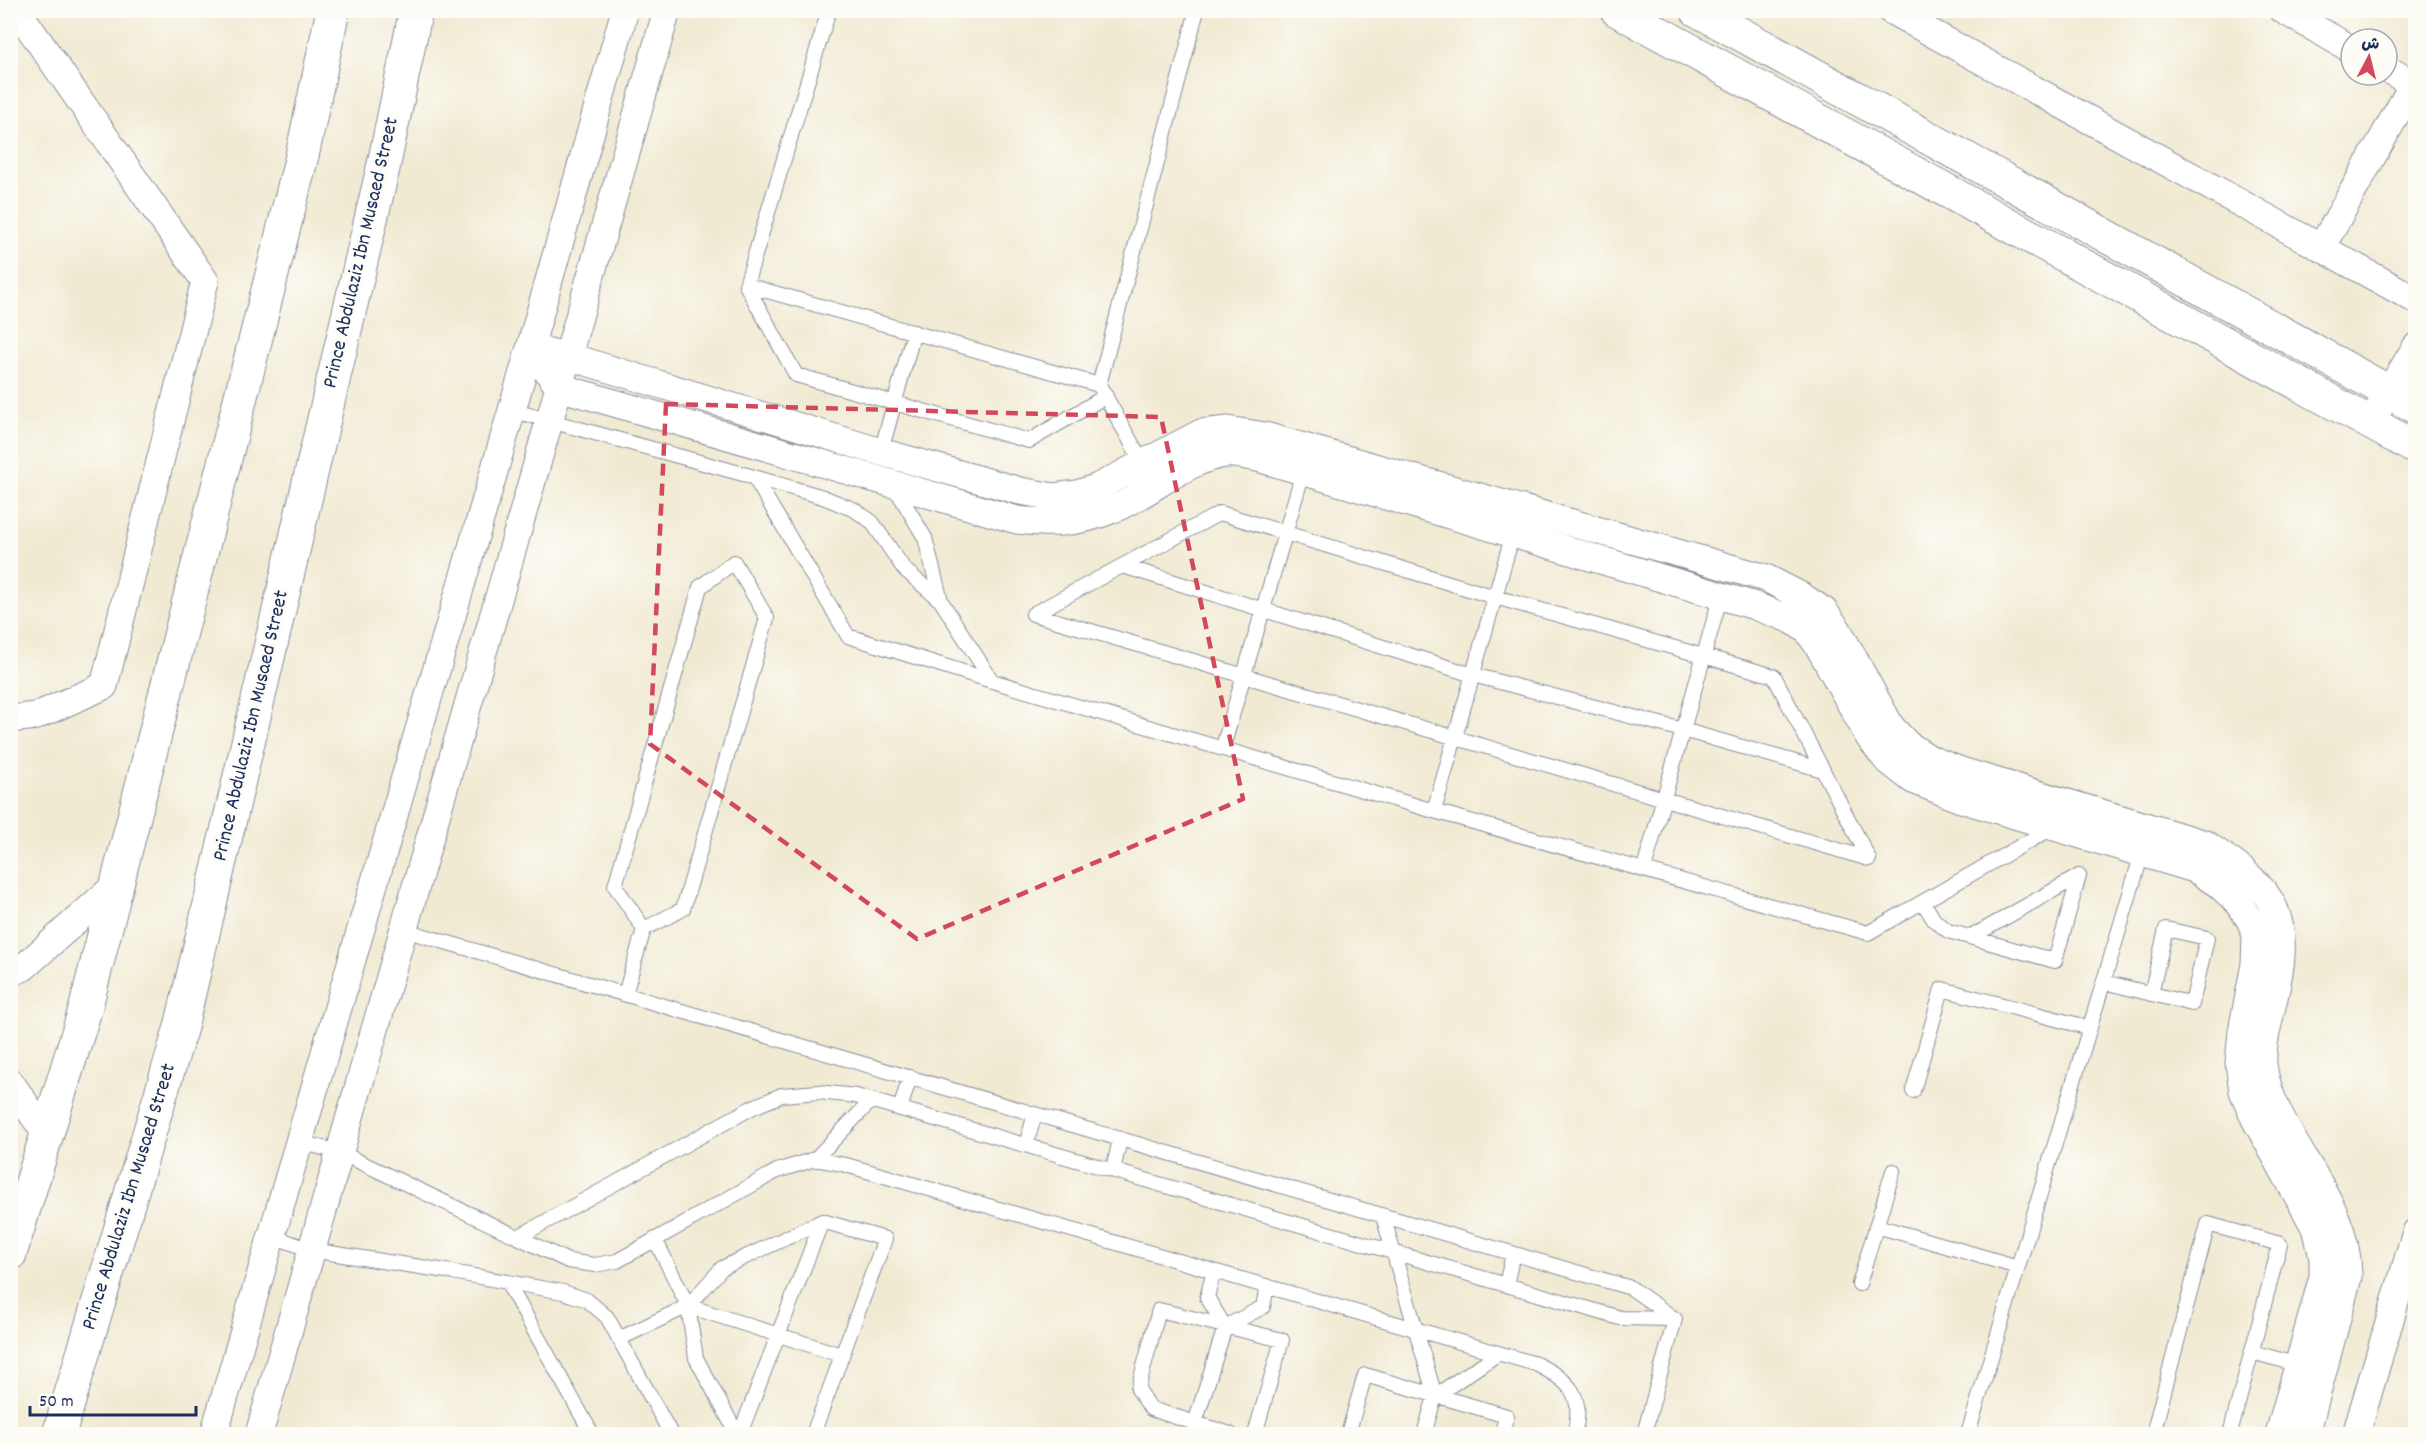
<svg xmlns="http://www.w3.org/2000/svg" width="2426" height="1445" viewBox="0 0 2426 1445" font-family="Dekko,'Playpen Sans Arabic',sans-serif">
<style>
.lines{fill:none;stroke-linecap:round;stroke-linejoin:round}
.service-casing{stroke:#868c98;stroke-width:16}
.minor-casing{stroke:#868c98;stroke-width:29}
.tertiary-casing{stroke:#868c98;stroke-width:35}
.service{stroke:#fff;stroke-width:14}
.minor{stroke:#fff;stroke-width:27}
.tertiary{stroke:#fff;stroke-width:33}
.marked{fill:none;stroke:#d1495b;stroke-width:4.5;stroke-dasharray:12 8;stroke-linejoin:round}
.labels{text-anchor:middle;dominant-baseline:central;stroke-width:6;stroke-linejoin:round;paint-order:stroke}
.street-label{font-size:21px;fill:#1b2f5e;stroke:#fdfcf7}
</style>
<rect width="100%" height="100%" fill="#fdfcf7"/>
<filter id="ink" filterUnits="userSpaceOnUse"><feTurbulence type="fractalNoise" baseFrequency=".0167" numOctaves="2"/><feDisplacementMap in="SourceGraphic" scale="12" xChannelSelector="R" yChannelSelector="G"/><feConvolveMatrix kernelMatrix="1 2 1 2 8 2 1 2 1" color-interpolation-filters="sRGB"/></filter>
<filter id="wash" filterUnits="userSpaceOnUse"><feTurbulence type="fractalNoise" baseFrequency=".008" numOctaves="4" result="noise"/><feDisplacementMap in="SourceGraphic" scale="24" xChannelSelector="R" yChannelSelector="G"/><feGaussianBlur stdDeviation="1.35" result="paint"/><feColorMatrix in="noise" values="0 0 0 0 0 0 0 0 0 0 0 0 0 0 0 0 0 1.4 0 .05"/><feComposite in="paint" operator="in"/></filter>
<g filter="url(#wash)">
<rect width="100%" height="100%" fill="#f1ead3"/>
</g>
<g filter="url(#ink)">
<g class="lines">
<g class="service-casing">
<path id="service" d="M829 10 746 285 1099 385
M746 285 796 375 1029 441 1106 396
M511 410 754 477 823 497 855 510 872 522 904 569 941 601 992 681 1434 811 1868 933 2054 827
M880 455 914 332
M1145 467 1099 385 1197 10
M754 477 848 636 992 681
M895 487 925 538 941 601
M1220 513 1495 597 1774 676 1869 859 1033 614Z
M1123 566 1473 675 1683 730 1823 770
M1223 747 1303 472
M1434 811 1514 530
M1644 869 1722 591
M1923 902 1934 920 1948 931 2055 961 2079 876 1971 937
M404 930 1631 1288 1675 1319
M2104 982 2192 1004 2207 938 2166 929 2151 994
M625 994 644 929 615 886 700 587 734 562 767 618 683 909 644 929
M1913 1091 1942 989 2090 1028
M900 1109 910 1077
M299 1142 339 1152 568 1261 595 1265 617 1261 777 1171 815 1159 846 1165 1536 1364C1570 1381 1585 1395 1574 1434
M1026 1145 1035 1114
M815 1159 872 1100
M1113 1171 1120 1139
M1383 1216 1435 1396 1424 1434
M1877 1226 2018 1267
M272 1236 311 1250 446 1271 563 1292 587 1300 607 1317 671 1434
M518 1237 753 1107 782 1095 818 1092 856 1096 1620 1318 1675 1319
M655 1239 688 1306 696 1358 737 1434
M1214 1271 1207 1297 1225 1327 1263 1307 1267 1286
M507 1282 592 1434
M1859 1284 1893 1171
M1506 1285 1513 1254
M688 1306 841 1355
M619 1339 688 1306 722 1268 822 1221 885 1239 813 1434
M2252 1352 2302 1366
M1435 1396 1499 1353
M1195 1423 1225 1327
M740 1434 822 1221
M1230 1434 1151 1409 1138 1389 1159 1310 1282 1340 1255 1434
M1348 1434 1365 1375 1507 1416 1501 1434
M1644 1434 1675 1319
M1968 1434 2143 850
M2153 1434 2208 1224 2280 1244 2230 1434"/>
</g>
<g class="minor-casing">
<path id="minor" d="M1890 10 2416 300
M2283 10 2351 49
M2387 69 2413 84
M2321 248 2416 79
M530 348 567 356 881 452 1020 491 1054 497 1077 494 1098 487 1201 433 1228 430 1265 436 1766 578 1801 596 1824 611 1838 630 1891 727 1907 744 1930 759 1964 772 2205 844C2230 861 2261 880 2274 908 2290 945 2276 987 2268 1024 2265 1037 2262 1052 2263 1065 2274 1141 2349 1194 2348 1277L2306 1434
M530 348 559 387 1017 520C1053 524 1076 524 1111 510 1150 495 1183 460 1226 454 1236 453 1248 457 1258 458L1755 606 1792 620 1808 631 1819 647 1869 737 1886 759 1913 780 1958 798 2195 869 2218 884 2239 903 2250 920 2256 935 2255 964 2242 1031 2239 1063 2243 1091 2255 1119 2317 1231 2323 1258V1277L2279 1434
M2370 423 2416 347
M10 719 36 716 104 686 205 281 17 10
M10 973 24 967 117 884
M10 1082 47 1135
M214 1434 530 348 625 10
M259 1434 667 10
M2356 1434 2416 1232"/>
</g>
<g class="tertiary-casing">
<path id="tertiary" d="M1617 10 2416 448
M1697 10 2416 407
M10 1254 85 1010 302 156 333 10
M59 1434 181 1027 384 164 416 10"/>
</g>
<use href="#service" class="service"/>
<use href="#minor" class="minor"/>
<use href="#tertiary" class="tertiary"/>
</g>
</g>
<path class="marked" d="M666 404 1161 417 1243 799 917 939 650 744Z"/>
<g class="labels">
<g class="street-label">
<text transform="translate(362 253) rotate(-77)">Prince Abdulaziz Ibn Musaed Street</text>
<text transform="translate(252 726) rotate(-77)">Prince Abdulaziz Ibn Musaed Street</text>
<text transform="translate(130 1197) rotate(-73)">Prince Abdulaziz Ibn Musaed Street</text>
</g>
</g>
<rect width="2426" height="1445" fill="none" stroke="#fdfcf7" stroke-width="36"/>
<g transform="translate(2369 57) rotate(7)"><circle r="28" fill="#fdfcf7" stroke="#a3aaba" stroke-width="1.5"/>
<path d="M0-4.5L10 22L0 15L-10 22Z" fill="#d1495b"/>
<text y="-9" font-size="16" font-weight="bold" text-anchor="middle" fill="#1b2f5e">ش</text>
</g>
<path d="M30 1406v9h166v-9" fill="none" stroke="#1b2f5e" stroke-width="3"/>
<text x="39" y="1406" font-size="18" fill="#1b2f5e" stroke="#fdfcf7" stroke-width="4.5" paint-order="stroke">50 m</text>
</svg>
